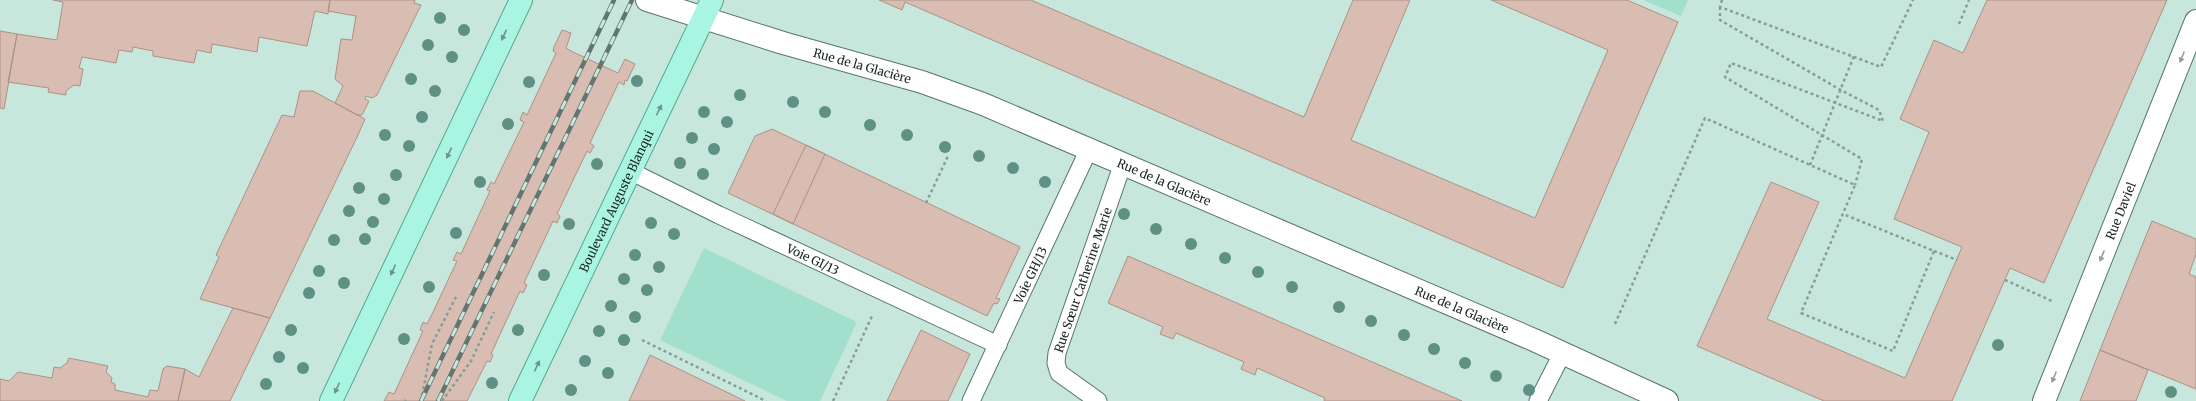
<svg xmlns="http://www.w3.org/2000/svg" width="2196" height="401" viewBox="0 0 2196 401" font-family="Merriweather,serif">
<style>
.green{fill:#a2dfcc}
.building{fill:#d9bdb2;stroke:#ac9186}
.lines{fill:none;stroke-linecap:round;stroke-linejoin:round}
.service-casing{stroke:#58756c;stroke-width:19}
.minor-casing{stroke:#58756c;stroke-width:24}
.tertiary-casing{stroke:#58756c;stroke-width:24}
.primary-casing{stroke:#53a892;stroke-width:24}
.path{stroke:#869e96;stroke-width:2.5;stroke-dasharray:3 3;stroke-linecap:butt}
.service{stroke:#fff;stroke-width:17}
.minor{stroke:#fff;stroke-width:22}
.tertiary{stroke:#fff;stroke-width:22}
.primary{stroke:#aaf5e2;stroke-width:22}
.rail-casing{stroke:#62766f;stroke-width:4.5}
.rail{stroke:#c7e7dc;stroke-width:3;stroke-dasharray:9;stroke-linecap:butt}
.tree{fill:#5e9083}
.oneway{fill:#69978c}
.oneway2{fill:#989d9c}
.labels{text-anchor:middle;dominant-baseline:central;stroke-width:3;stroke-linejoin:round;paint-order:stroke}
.street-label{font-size:12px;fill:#1a2522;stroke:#c7e7dc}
</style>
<rect width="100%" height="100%" fill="#c7e7dc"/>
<path class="green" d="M1643 0H1688L1681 16Z
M704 248 857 322 820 401H787L660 340Z"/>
<path class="building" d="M53 0H330L328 14 315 11 307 46 259 37 257 52 212 44 211 53 197 50 194 63 153 56V51L133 47 132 52 119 50 116 63 82 57 79 68 83 69 80 86 74 85 66 91V95L48 92 49 88 8 82 17 34 57 40 63 2Z
M330 0H415L414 3 421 5 377 95 372 98 366 96 365 99 369 101 362 115H357L335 103 343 86 335 79 341 39 352 40 356 16 328 11Z
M879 0H1031L1304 117 1353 0H1410L1351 140 1535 218 1608 50 1491 0H1627L1678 22 1563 288 905 2 902 10Z
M1987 0H2167L2044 283 2010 268 1952 401H1824L1697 346 1771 182 1819 202 1767 319 1905 378 1962 247 1894 219 1929 132 1900 119 1934 40 1963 53Z
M562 30 571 33 566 48 573 52 618 73 625 59 635 64 627 81 625 80 624 85 619 82 590 143 594 146 590 153 587 151 557 214 560 216 557 223 553 221 524 283 527 285 523 293 520 291 491 354 493 355 490 362 487 361 467 401H384L389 392 394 394 423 331 420 330 423 322 427 324 434 310 457 261 453 260 457 252 461 254 490 191 487 190 491 182 494 184 524 122 520 120 523 112 527 115 556 53 553 51 554 47Z
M0 31 17 34 4 109 0 108Z
M300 91H313L365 119 358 135 270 318 200 299 219 257 216 255 282 115 294 117Z
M772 129 1020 247 996 298 1000 299 997 304 994 303 987 316 728 193 755 136Z
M806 145 825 154 793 224 773 214Z
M2152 221 2196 239V254L2189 274 2196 277V389L2100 350Z
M1128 256 1209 291 1462 401H1324L1325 398 1257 368 1255 375 1241 369 1244 362 1176 333 1173 339 1160 334 1163 327 1108 303Z
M233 308 270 318 230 401H178L185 369 199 377Z
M921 330 970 354 948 401H887Z
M2100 350 2148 370 2136 401H2080Z
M650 355 745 401H629Z
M69 358 108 366 106 372 112 378 111 382 115 384V390L148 397 150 390 158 391 163 369 167 366 185 369 178 401H0V379L9 381 18 372 52 378 54 367 60 368 67 363Z"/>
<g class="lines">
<g class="service-casing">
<g id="service">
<path id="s1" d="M630 171 719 215 998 345"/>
<path id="s2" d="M971 401 1089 149"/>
<path id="s3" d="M1098 401 1059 373 1056 363 1057 353 1123 163"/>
<path d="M1538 401 1563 352"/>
</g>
</g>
<g class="minor-casing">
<g id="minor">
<path id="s4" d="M2044 401 2196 21"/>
</g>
</g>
<g class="tertiary-casing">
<g id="tertiary">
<path id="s5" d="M647 0 783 43 922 82 983 104 1534 340 1667 401"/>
</g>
</g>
<g class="primary-casing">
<g id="primary">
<path d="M331 401 521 0"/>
<path id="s6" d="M520 401 712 0"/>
</g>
</g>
<path class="path" d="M1722 0 1720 7 1881 67 1913 0
M1720 7V20L1839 89 1879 110 1883 121 1731 63 1725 77 1862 159 1855 185
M1959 24 1969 0
M1810 165 1854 56
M926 203 948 156
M1934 251 1957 260
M2005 280 2052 301
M1615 324 1705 118 1855 185 1801 313 1893 351 1934 251 1843 214
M642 340 766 401
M405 401 406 400
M421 401 432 344 457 295
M442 401 471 361 494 312
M833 401 872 316"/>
<use href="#service" class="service"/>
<use href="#minor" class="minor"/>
<use href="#tertiary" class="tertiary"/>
<use href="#primary" class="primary"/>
<g class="rail-casing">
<path id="rail" d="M421 401 614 0
M438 401 632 0"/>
</g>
<use href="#rail" class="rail"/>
</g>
<g class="tree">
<circle cx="440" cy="18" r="6"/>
<circle cx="464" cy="30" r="6"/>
<circle cx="428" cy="45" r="6"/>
<circle cx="452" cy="57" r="6"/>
<circle cx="411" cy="79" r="6"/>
<circle cx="637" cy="81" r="6"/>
<circle cx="529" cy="82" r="6"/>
<circle cx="435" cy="91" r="6"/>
<circle cx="740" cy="95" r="6"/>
<circle cx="793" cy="102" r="6"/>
<circle cx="704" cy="112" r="6"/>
<circle cx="825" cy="112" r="6"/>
<circle cx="422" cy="117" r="6"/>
<circle cx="727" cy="122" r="6"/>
<circle cx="508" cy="124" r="6"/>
<circle cx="870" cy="125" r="6"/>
<circle cx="385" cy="135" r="6"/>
<circle cx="907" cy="135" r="6"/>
<circle cx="692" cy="138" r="6"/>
<circle cx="409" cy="146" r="6"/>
<circle cx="945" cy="147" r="6"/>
<circle cx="714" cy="149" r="6"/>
<circle cx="979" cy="156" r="6"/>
<circle cx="680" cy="163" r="6"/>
<circle cx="597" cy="164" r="6"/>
<circle cx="1013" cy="168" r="6"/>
<circle cx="703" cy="174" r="6"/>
<circle cx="396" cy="175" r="6"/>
<circle cx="480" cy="182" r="6"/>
<circle cx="1045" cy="182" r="6"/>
<circle cx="359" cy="188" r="6"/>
<circle cx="384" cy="199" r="6"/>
<circle cx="349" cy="211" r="6"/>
<circle cx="1124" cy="214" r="6"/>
<circle cx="373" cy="222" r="6"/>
<circle cx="651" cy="223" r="6"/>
<circle cx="569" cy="224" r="6"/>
<circle cx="1156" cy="229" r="6"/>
<circle cx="456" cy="233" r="6"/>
<circle cx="674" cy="234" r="6"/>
<circle cx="365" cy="239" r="6"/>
<circle cx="334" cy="240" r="6"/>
<circle cx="1191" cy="244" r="6"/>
<circle cx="635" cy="255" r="6"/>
<circle cx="1225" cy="258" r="6"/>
<circle cx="659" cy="267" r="6"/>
<circle cx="319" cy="271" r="6"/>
<circle cx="1258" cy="272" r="6"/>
<circle cx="544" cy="275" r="6"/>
<circle cx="624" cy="279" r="6"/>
<circle cx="344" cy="283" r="6"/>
<circle cx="429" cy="287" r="6"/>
<circle cx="1292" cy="287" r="6"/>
<circle cx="647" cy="290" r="6"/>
<circle cx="309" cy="293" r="6"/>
<circle cx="611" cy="306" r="6"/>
<circle cx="1339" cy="307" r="6"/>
<circle cx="635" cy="317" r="6"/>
<circle cx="1371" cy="321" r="6"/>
<circle cx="291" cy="330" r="6"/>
<circle cx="518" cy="330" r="6"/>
<circle cx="599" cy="331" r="6"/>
<circle cx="1404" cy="335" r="6"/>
<circle cx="404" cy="339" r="6"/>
<circle cx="624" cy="340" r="6"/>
<circle cx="1998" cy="345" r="6"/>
<circle cx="1434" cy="349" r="6"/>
<circle cx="279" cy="357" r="6"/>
<circle cx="585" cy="361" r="6"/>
<circle cx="1465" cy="363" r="6"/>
<circle cx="303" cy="368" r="6"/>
<circle cx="608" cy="373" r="6"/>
<circle cx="1496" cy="376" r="6"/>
<circle cx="492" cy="383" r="6"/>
<circle cx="266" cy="384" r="6"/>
<circle cx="571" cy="390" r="6"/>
<circle cx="1529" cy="390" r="6"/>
<circle cx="2171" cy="392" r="6"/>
</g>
<defs><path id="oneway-solid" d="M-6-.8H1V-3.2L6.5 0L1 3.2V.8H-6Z"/></defs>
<g class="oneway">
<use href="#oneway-solid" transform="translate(504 35) rotate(115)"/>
<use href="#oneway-solid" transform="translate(659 110) rotate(-64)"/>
<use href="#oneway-solid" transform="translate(449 153) rotate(115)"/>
<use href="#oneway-solid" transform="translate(393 270) rotate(115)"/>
<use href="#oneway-solid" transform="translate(537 366) rotate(-65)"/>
<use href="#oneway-solid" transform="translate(337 388) rotate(115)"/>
</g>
<g class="oneway2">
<use href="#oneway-solid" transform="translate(2182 57) rotate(112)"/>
<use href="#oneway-solid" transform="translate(2102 256) rotate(112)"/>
<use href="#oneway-solid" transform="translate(2054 377) rotate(112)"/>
</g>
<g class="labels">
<g class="street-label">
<text stroke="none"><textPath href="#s5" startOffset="225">Rue de la Glacière</textPath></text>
<text stroke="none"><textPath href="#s5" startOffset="549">Rue de la Glacière</textPath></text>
<text stroke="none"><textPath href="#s6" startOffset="222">Boulevard Auguste Blanqui</textPath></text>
<text stroke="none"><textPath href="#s4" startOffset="205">Rue Daviel</textPath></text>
<text stroke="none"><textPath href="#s1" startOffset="203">Voie GI/13</textPath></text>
<text stroke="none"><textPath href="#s2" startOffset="139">Voie GH/13</textPath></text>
<text stroke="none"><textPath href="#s3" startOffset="146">Rue Sœur Catherine Marie</textPath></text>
<text stroke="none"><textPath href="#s5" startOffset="873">Rue de la Glacière</textPath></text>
</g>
</g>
</svg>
